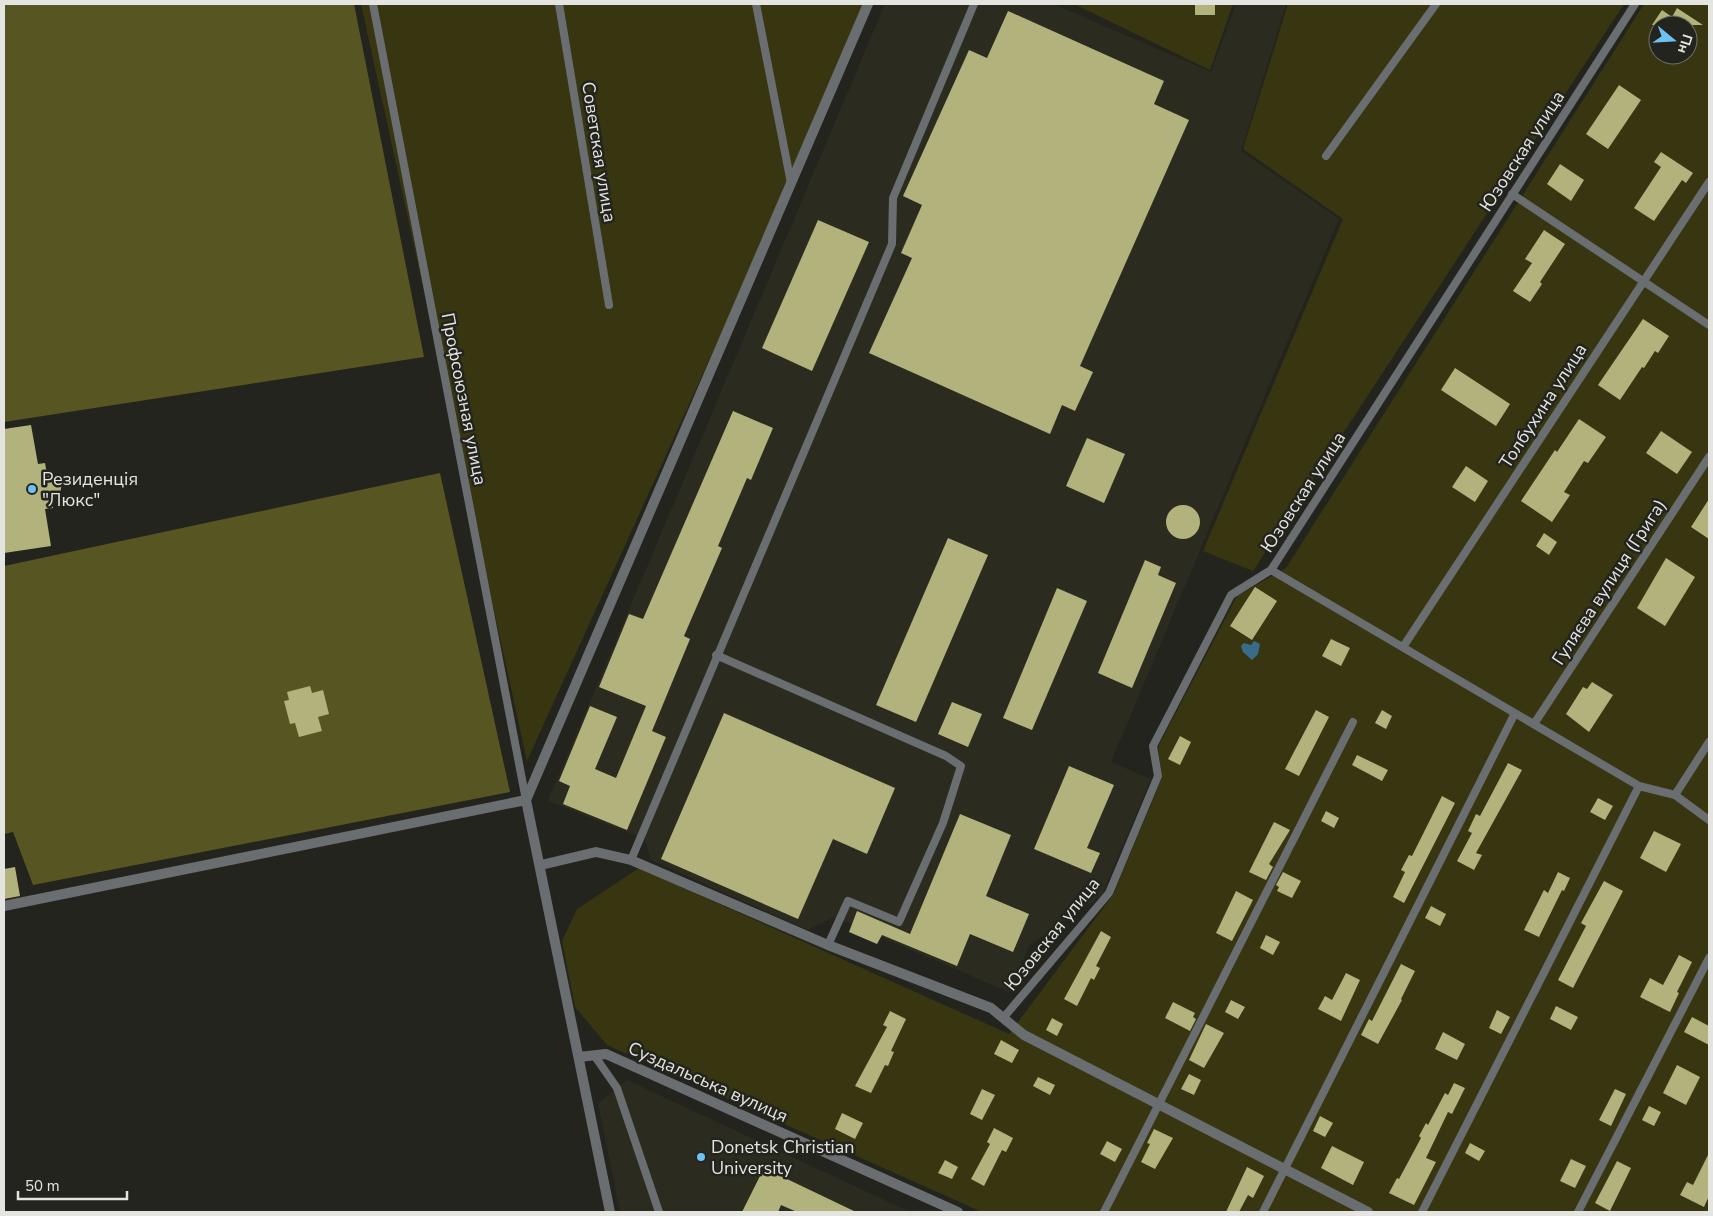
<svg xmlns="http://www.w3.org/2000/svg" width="1713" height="1216" viewBox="0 0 1713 1216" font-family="'Nunito Sans',sans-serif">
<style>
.built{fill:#2b2c1f}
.green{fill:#373611;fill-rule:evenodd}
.forest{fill:#575622}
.water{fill:#396c8a}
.building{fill:#b2b27c}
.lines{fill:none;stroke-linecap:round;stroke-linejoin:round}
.service{stroke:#6b6e70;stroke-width:8}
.minor{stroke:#6b6e70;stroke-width:10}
.poi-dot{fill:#6ec2f3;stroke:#24241e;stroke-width:2}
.labels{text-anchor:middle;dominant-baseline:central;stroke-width:5;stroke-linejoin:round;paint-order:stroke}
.street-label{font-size:18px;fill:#e4e4e0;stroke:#24241e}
.poi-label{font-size:18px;fill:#e4e4e0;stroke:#24241e;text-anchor:start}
</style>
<rect width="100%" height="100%" fill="#24241e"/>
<path class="built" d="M885 4H1053L1211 72 1236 4H1286L1241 151 1339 219 1111 762 1151 779 1102 895 1029 946 1009 992 834 917 808 930 651 860 645 839 548 801Z
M627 1080 910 1212H620L598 1103Z"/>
<path class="green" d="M361 4H871L527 761Z
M1074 4H1233L1210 70Z
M1288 4H1624L1253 571 1203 551 1343 219 1243 149Z
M1644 4H1709V1212H982L607 1045 575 1007 562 941 577 909 639 868 1009 1034 1113 895 1162 778 1158 747 1237 596 1286 568ZM1658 25H1688V55H1658Z"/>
<path class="forest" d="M4 4H354L424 357 4 422Z
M440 473 510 792 33 885 13 832 4 834V566Z"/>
<path class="water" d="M1254 641 1260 644 1258 654 1252 660 1243 652 1241 646 1244 643 1251 645Z"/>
<path class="building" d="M1195 4H1215V15H1195Z
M1677 8 1703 25H1652L1662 10 1672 17Z
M1008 11 1164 81 1154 104 1189 120 1080 366 1093 372 1075 411 1062 405 1050 434 869 353 912 258 901 253 922 205 903 196 969 50 987 58Z
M1619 85 1641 100 1608 149 1586 134Z
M1661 152 1693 173 1686 183 1682 180 1654 221 1634 208 1661 167 1654 162Z
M1560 164 1584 180 1571 201 1547 184Z
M818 220 869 242 812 371 762 348Z
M1544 230 1565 244 1540 282 1542 284 1530 302 1513 291 1532 263 1525 259Z
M1643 319 1669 336 1658 353 1655 351 1644 368 1642 367 1620 400 1598 385Z
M1455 368 1510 404 1496 426 1441 390Z
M733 411 773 428 751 480 747 478 718 546 722 548 684 636 690 639 652 731 666 737 627 830 563 804 570 786 559 781 590 706 617 717 595 769 616 778 646 706 599 687 629 614 643 619Z
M1579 419 1606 437 1588 463 1584 461 1564 492 1570 495 1552 522 1521 501 1555 450 1557 452Z
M31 425 38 464 45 463 47 474 55 476 62 484 60 493 52 500 53 508 45 509 51 546 4 553V429Z
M1661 431 1692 452 1677 474 1646 453Z
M1087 438 1125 454 1104 503 1066 486Z
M1466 466 1488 481 1475 502 1452 487Z
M1709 499V539L1691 527Z
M1166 522a17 17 0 1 1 34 0a17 17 0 1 1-34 0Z
M1544 533 1557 542 1549 555 1536 546Z
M948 538 988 555 916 722 876 705Z
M1666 558 1695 577 1665 626 1637 608Z
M1145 560 1161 567 1158 575 1176 583 1132 688 1098 673Z
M1255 587 1277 601 1252 640 1230 626Z
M1057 588 1087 601 1032 730 1003 718Z
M1331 639 1350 648 1341 666 1322 656Z
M1592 682 1613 695 1589 732 1566 714 1583 687 1587 689Z
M310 686 312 693 323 690 329 714 318 717 322 731 299 737 295 723 290 724 284 701 289 700 287 692Z
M952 702 982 714 968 747 938 734Z
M1316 710 1329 717 1299 776 1285 769Z
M1382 710 1392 716 1386 729 1375 723Z
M724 713 895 788 867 854 833 839 798 919 661 859Z
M1180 736 1191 742 1180 765 1168 759Z
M1357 755 1388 770 1382 781 1352 765Z
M1508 763 1522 770 1476 853 1482 855 1474 870 1457 861 1472 833 1468 831 1476 814 1480 816Z
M1069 766 1114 785 1087 848 1100 853 1091 873 1034 849Z
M1442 796 1455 803 1404 903 1393 897 1405 872 1401 870 1409 855 1412 856Z
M1598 798 1613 806 1605 820 1590 812Z
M1326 811 1339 818 1334 828 1321 821Z
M960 814 1011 835 986 896 1029 914 1013 952 970 934 957 966 882 935 877 944 849 932 857 911 910 934Z
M1274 822 1290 830 1269 864 1273 867 1266 880 1249 872Z
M1654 831 1681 844 1666 872 1640 858Z
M15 867 20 896 4 899V869Z
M1283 872 1301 881 1292 898 1277 891 1279 887 1276 885Z
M1558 872 1570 878 1564 891 1562 890 1539 937 1524 930 1544 890 1548 893Z
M1604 881 1623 891 1573 988 1558 980 1586 926 1581 923Z
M1236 891 1253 900 1232 941 1216 933Z
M1431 906 1446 914 1440 926 1425 918Z
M1101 931 1111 937 1096 966 1100 968 1094 980 1091 978 1077 1006 1064 999Z
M1266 935 1280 942 1273 955 1260 948Z
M1679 955 1692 962 1677 992 1679 993 1670 1012 1640 997 1650 978 1663 985Z
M1401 964 1415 971 1401 999 1402 1000 1378 1044 1361 1035 1369 1019 1372 1021Z
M1346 973 1360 980 1341 1021 1318 1009 1325 996 1332 1000Z
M1231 1000 1245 1007 1238 1019 1225 1012Z
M1173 1002 1195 1013 1193 1017 1196 1019 1190 1031 1165 1018Z
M1556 1006 1578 1017 1571 1030 1550 1019Z
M1497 1010 1510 1017 1501 1034 1489 1028Z
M890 1011 906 1019 891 1051 894 1052 888 1066 885 1065 871 1093 855 1086 887 1027 883 1025Z
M1692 1017 1709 1026V1045L1684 1032Z
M1052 1018 1063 1024 1057 1036 1046 1030Z
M1206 1024 1224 1033 1204 1068 1189 1060Z
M1443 1032 1465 1044 1457 1060 1435 1049Z
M1001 1040 1019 1050 1012 1063 994 1054Z
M1677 1065 1700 1077 1686 1105 1663 1093Z
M1189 1074 1201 1080 1194 1095 1181 1089Z
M1038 1077 1055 1085 1050 1095 1033 1086Z
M1454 1083 1465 1088 1452 1114 1448 1112 1426 1158 1436 1162 1414 1205 1389 1193 1397 1178 1399 1179 1421 1138 1419 1136 1426 1123 1428 1125 1445 1093 1448 1095Z
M982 1089 995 1095 982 1120 970 1114Z
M1615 1089 1626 1094 1611 1126 1599 1120Z
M1649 1106 1661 1112 1654 1126 1642 1120Z
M842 1113 863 1123 855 1139 835 1129Z
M1320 1116 1333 1123 1325 1137 1313 1131Z
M994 1128 1013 1138 1006 1152 1002 1150 984 1186 971 1179 990 1144 987 1142Z
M1154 1129 1173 1138 1155 1169 1141 1162 1150 1144 1147 1143Z
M1107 1141 1122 1149 1115 1162 1100 1154Z
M1470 1143 1485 1151 1479 1161 1465 1153Z
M1332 1146 1364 1162 1353 1185 1321 1168Z
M1709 1153V1196L1704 1207 1680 1195 1687 1182 1693 1185Z
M1571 1159 1586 1166 1575 1188 1560 1181Z
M945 1160 958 1167 952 1179 938 1173Z
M1617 1161 1631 1168 1610 1211 1595 1203Z
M1247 1167 1264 1176 1253 1198 1248 1195 1239 1212H1226Z
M764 1168 856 1212H797L781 1205 778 1212H742Z"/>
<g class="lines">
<path class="service" d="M373 4 526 800
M559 4 609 305
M756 4 791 183
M1326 156 1436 4
M1512 194 1709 325
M1271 570 1639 786 1675 795 1709 820
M1403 647 1709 182
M716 655 946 756 961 766 943 823 899 922 848 901 828 945
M1534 724 1709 457
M1675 795 1709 742
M631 860 892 244 893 198 974 4
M1004 1017 1109 893 1158 776 1153 746 1231 595 1271 570 1635 4
M594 1055 617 1088 659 1212
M1104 1212 1353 722
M1263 1212 1515 713
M1422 1212 1639 786
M1578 1212 1709 958"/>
<path class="minor" d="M526 800 868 4
M541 865 596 852 631 860 828 945 991 1008 1024 1035 1368 1212
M4 906 526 800 610 1212
M579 1057 606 1054 958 1212"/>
</g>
<g class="poi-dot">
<circle cx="32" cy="489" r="5"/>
<circle cx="701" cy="1157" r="5"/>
</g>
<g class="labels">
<g class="street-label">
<text transform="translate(1522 151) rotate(-57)">Юзовская улица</text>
<text transform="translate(599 152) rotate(81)">Советская улица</text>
<text transform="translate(464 399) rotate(79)">Профсоюзная улица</text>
<text transform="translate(1543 406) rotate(-57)">Толбухина улица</text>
<text transform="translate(1303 492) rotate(-57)">Юзовская улица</text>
<text transform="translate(1609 582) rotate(-57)">Гуляєва вулиця (Грига)</text>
<text transform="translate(1052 934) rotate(-51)">Юзовская улица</text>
<text transform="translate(708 1082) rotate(24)">Суздальська вулиця</text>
</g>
<g class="poi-label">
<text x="42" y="479">Резиденція<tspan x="42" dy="21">"Люкс"</tspan></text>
<text x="711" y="1147">Donetsk Christian<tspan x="711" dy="21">University</tspan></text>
</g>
</g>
<rect width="1713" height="1216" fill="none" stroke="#e4e4e0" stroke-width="10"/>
<g transform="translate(1673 40) rotate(108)"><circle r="24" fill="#24241e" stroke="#71716c"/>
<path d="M0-4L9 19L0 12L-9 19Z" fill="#6ec2f3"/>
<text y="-8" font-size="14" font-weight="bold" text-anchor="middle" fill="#e4e4e0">Пн</text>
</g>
<path d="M18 1191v8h109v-8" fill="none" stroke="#e4e4e0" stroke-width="2.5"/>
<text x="25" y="1191" font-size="15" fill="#e4e4e0" stroke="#24241e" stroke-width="4" paint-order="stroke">50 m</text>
</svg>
